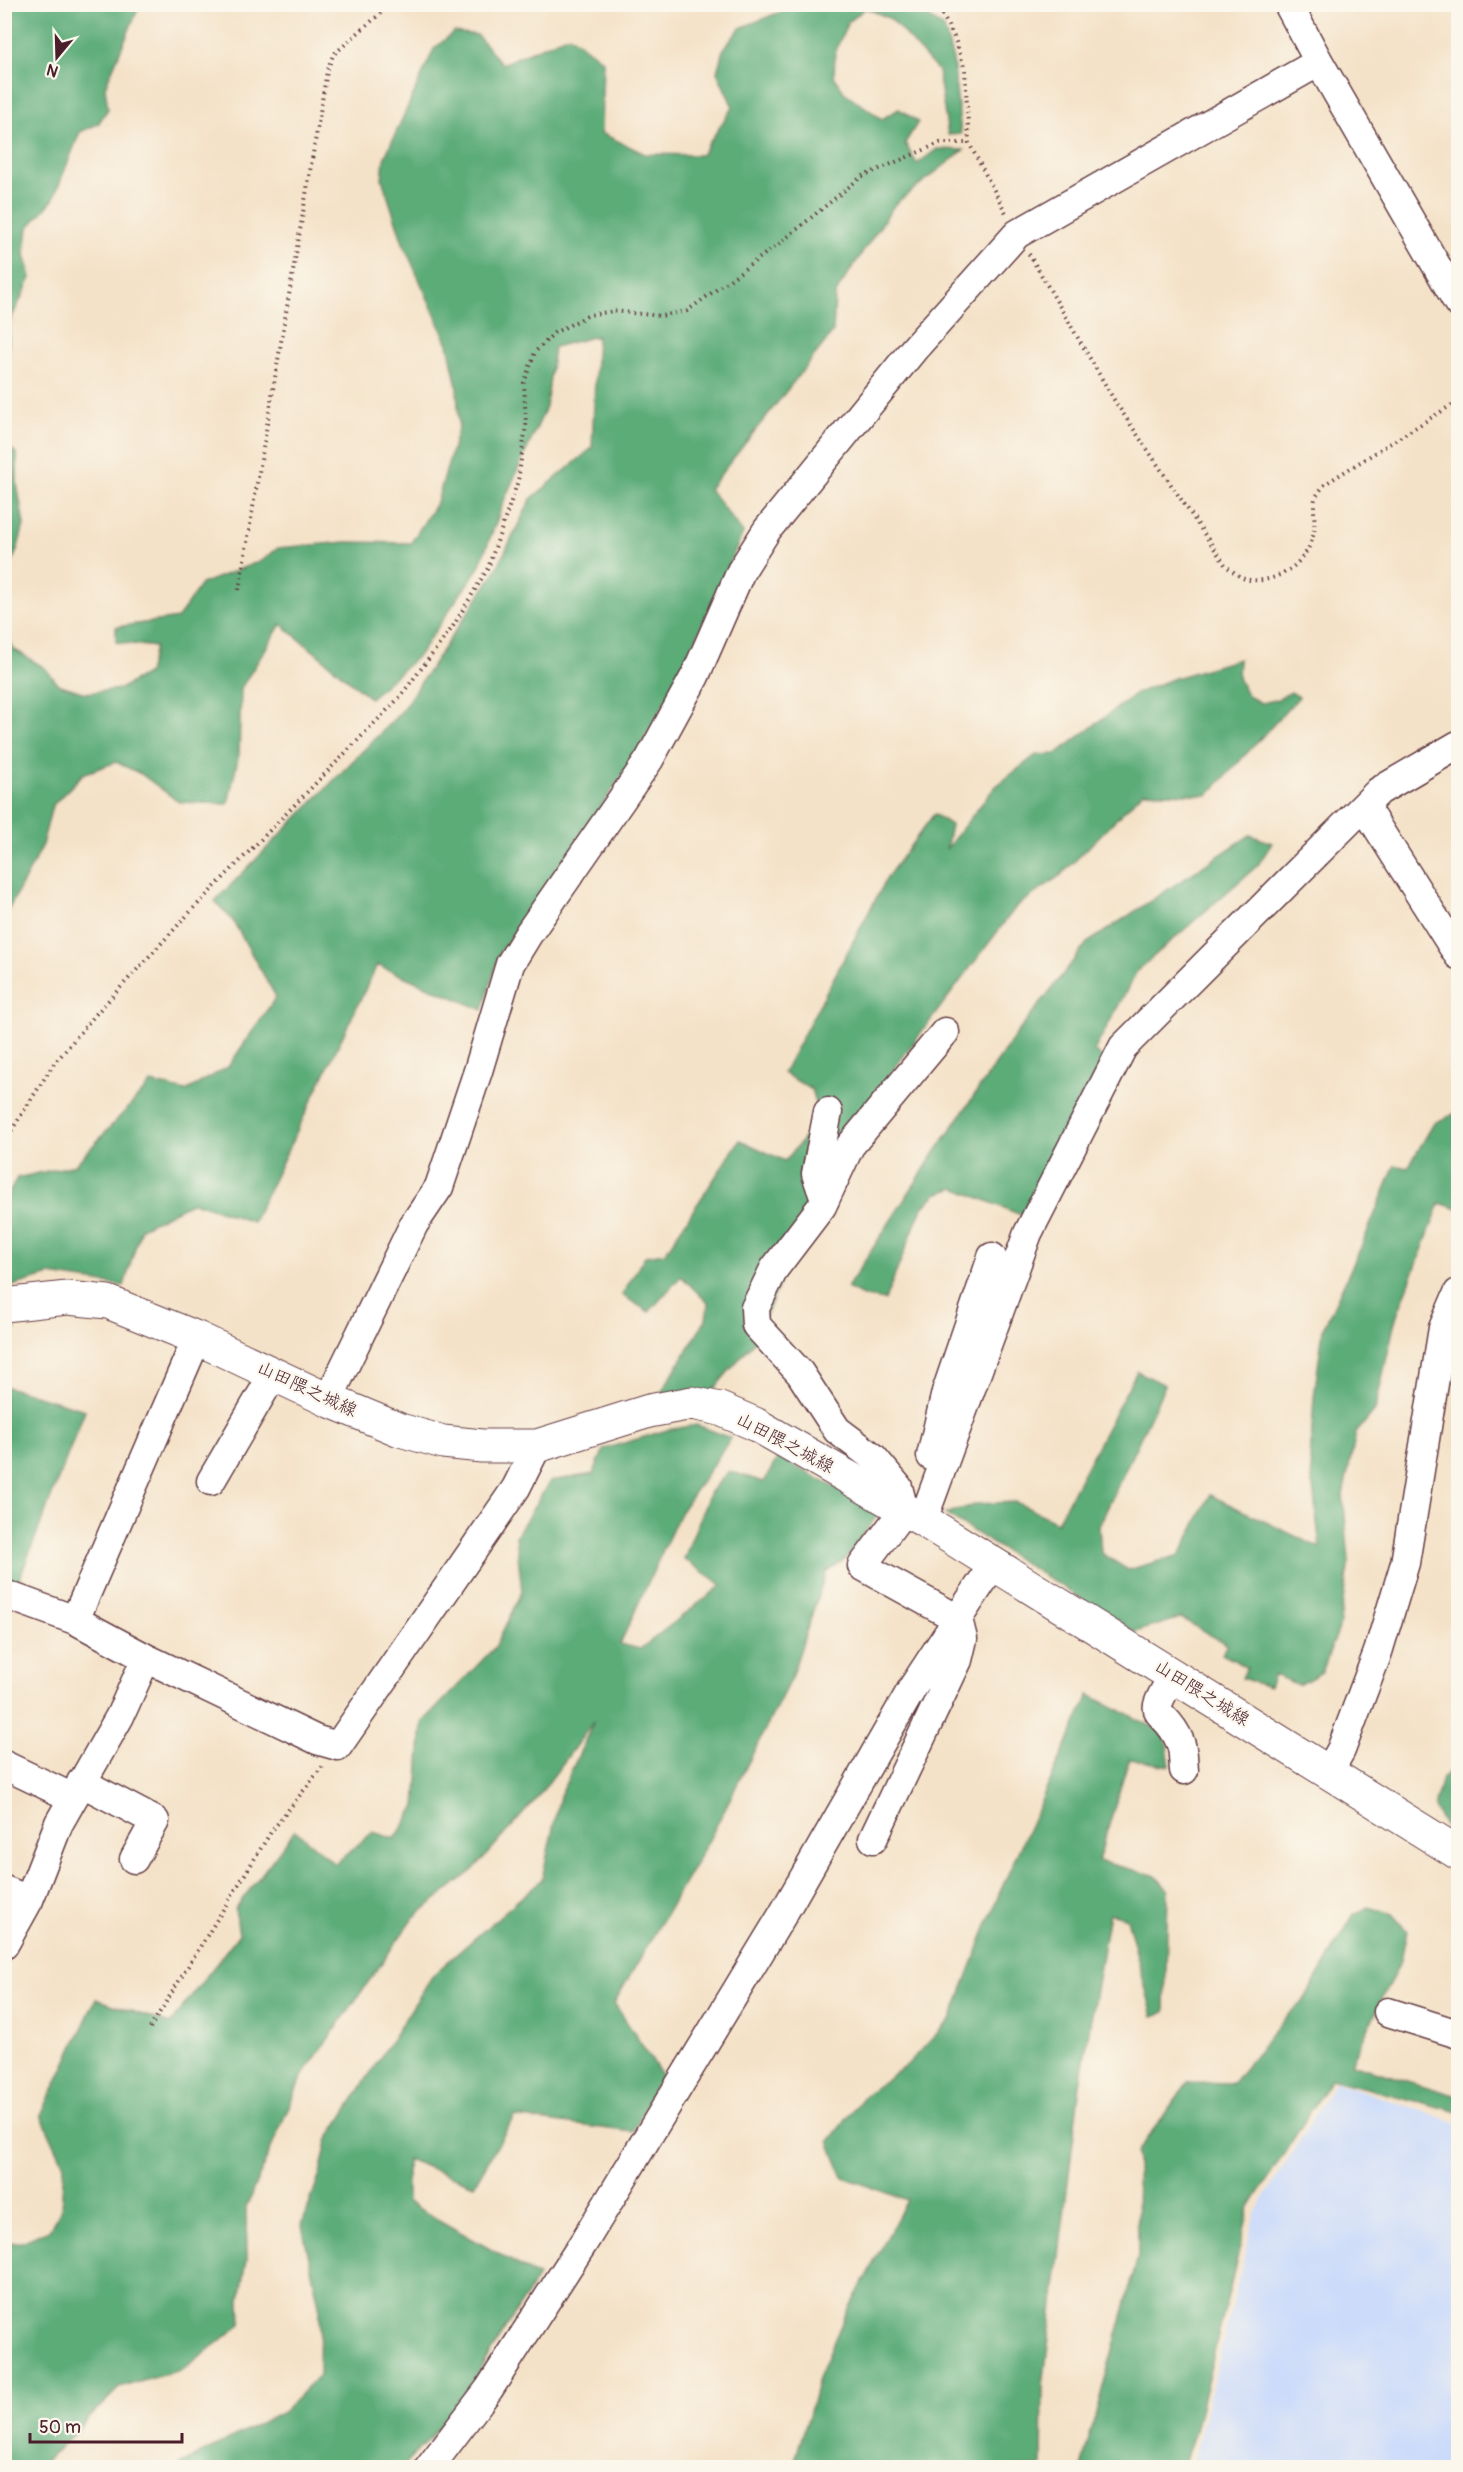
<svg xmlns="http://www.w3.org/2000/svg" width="1463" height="2472" viewBox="0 0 1463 2472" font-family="Pangolin,'Klee One',sans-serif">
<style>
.built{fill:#ccdbfa}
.forest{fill:#5cac78;stroke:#536652;stroke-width:1.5}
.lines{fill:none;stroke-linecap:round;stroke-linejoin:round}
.minor-casing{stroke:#643c43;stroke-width:31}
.major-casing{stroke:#643c43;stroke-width:35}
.path{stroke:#643c43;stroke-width:4;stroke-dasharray:1.5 4.5;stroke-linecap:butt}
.minor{stroke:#fff;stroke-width:28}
.major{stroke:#fff;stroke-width:33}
.labels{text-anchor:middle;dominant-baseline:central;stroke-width:4.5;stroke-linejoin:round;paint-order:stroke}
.street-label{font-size:18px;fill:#4a1f2b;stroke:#fbf7ec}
</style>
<rect width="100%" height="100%" fill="#fbf7ec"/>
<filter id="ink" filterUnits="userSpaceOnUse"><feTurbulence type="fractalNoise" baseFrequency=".0167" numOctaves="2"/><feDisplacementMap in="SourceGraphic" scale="12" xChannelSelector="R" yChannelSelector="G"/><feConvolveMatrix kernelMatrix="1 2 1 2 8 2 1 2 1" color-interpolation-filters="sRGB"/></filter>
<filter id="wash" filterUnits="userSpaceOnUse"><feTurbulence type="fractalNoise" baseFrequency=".008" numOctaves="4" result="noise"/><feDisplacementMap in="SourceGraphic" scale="24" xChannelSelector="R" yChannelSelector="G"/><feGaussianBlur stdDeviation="1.35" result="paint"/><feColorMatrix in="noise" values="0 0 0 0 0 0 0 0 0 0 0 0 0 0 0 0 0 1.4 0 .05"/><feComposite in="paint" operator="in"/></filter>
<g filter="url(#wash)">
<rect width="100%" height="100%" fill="#f4e2c8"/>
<path class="built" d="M1335 2082 1458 2123V2467H1192L1255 2213Z"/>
<path class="forest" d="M5 4H137L138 9 105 87 108 109 98 124 80 132 53 200 28 228 25 254 31 278 10 321 5 408Z
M800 4 911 5 944 28 953 60 961 134 948 135 938 71 891 19 866 8 848 22 835 52 834 76 844 92 882 119 899 109 918 122 905 143 917 164 937 149 964 150 895 204 840 286 835 296 833 332 709 489 743 533 680 675 633 760 499 954 483 1010 377 965 253 1222 193 1202 141 1228 124 1286 50 1275 5 1288V1201L17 1178 75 1165 151 1083 186 1091 228 1067 276 997 233 921 215 901 400 713 495 572 531 499 592 448 597 336 554 347 546 407 506 496 479 567 418 656 370 698 281 624 241 688 239 754 228 804 179 802 141 774 116 762 83 774 52 806 41 849 5 916V635L15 650 45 668 58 684 85 693 120 689 148 673 155 647 116 642V627L178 618 201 584 263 560 278 548 346 542 411 543 437 502 459 426 457 387 448 344 403 243 382 179 384 159 434 49 454 32 477 35 502 64 569 35 603 61 601 133 645 154 701 155 733 107 717 72 723 50 740 28Z
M5 443 17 454V484L24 525 18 547 5 581Z
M1239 659 1238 678 1248 696 1261 703 1276 700 1291 692 1299 697 1208 795 1143 792 1061 875 1016 907 841 1139 756 1339 712 1391 660 1394 706 1320 708 1303 681 1276 649 1312 622 1295 645 1256 665 1253 740 1140 785 1161 805 1137 818 1112 811 1089 783 1073 888 876 934 814 951 825 946 849 995 787 1036 755 1056 754 1137 693 1175 678Z
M1250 835 1272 843 1258 865 1137 971 1094 1051 1103 1059 1026 1217 955 1188 936 1194 921 1210 885 1300 865 1297 847 1288 934 1154 1015 1036 1087 943Z
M1458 1112V1209L1440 1203 1395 1321 1375 1410 1356 1433 1343 1495 1349 1561 1339 1628 1322 1672 1299 1685 1274 1675 1269 1687 1242 1678 1247 1667 1222 1654 1228 1645 1181 1618 1135 1632 945 1514 977 1504 1016 1502 1057 1522 1137 1371 1165 1385 1099 1526 1101 1553 1128 1570 1180 1555 1210 1495 1320 1548 1310 1460 1314 1397 1323 1329 1361 1247 1395 1165 1408 1168 1434 1123Z
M5 1328H15L5 1375 4 1328Z
M4 1386 85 1410 17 1585 5 1582Z
M697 1425 731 1438 680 1513 620 1644 640 1649 722 1585 684 1559 710 1492 729 1471 764 1482 778 1457 880 1512 845 1559 826 1572 791 1678 709 1840 614 2003 661 2074 633 2132 514 2117 474 2185 407 2159V2202L538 2276 456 2408 403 2467H176L283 2412 319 2375 320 2310 302 2225 320 2174 327 2141 433 1975 542 1879 560 1796 594 1721 537 1798 473 1870 413 1918 301 2078 246 2207 247 2259 240 2300 241 2325 183 2369 119 2388 40 2467H5L4 2243 22 2242 49 2230 61 2209 64 2165 41 2115 96 1999 170 2024 239 1934 235 1909 295 1830 335 1864 373 1832 395 1839 416 1806 422 1723 495 1647 522 1591 516 1536 550 1481 593 1474 604 1449 667 1430Z
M1089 1695 1165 1733 1170 1766 1129 1759 1098 1861 1157 1876 1168 1891 1165 2012 1153 2016 1127 1918 1109 1913 1080 2084 1043 2386 1042 2467 792 2468 809 2415 818 2378 844 2318 907 2200 843 2177 829 2141 865 2095 908 2064 951 2019 999 1894Z
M1458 1764V1840L1448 1834 1434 1807 1442 1778Z
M1369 1907 1392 1914 1407 1931 1401 1960 1351 2064 1458 2096V2112L1331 2079 1249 2209 1196 2427 1183 2467 1081 2468 1138 2257 1137 2152 1188 2082 1233 2083 1288 2014 1303 2002 1354 1914Z"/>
</g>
<g filter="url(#ink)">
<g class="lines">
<g class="minor-casing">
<path id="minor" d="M1288 4 1319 62 1458 303
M1364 806 1458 955
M825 1200 816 1174 828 1112
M328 1400 414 1224 439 1187 478 1071 510 964 529 933 649 760 695 676 741 571 767 530 914 349 1017 234 1319 62
M931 1456 946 1392 992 1257
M211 1481 274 1373
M923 1520 1028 1233 1123 1047 1379 791 1458 745
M4 1594 75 1620 146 1658 317 1740 338 1746 516 1488 537 1446
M75 1620 197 1338
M1174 1675C1142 1725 1164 1703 1180 1742 1184 1750 1183 1762 1184 1770
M4 1765 73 1798
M1328 1773 1341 1750 1378 1652 1405 1563 1443 1328 1458 1293
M81 1782 155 1821 134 1859
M873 1839 958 1660 963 1639 958 1619 862 1566 904 1510 898 1487 873 1457 837 1430 800 1373 756 1325 755 1308 774 1269 822 1206 850 1146 945 1032
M4 1890 29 1900
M4 1945 29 1900 59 1823 120 1716 146 1658
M1388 2012 1458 2034
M429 2468 489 2389 584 2242 783 1914 913 1687 993 1565"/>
</g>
<g class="major-casing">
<path id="major" d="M4 1305 67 1298 108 1302 197 1338 328 1400 400 1430 443 1442 482 1446H537L649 1411 692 1403 720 1409 755 1424 923 1520 1458 1853"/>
</g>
<path class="path" d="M937 4 955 39 965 69 969 143 1006 213
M1029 254 1116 403 1226 566C1232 570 1239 577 1245 579 1275 586 1306 564 1313 536 1317 525 1312 511 1315 499 1317 494 1322 488 1325 484L1458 401
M239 590 327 71 333 55 391 4
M4 1165 6 1139 53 1065 95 1015 193 909 399 698 452 628 488 568 518 481 526 425 524 383 535 352 554 333 589 315 613 311 661 316 687 311 780 243 861 177 940 143H969
M150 2028 271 1832 323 1766"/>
<use href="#minor" class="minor"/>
<use href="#major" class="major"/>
</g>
</g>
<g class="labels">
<g class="street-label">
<text transform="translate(307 1389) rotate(25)">山田隈之城線</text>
<text transform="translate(785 1443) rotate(28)">山田隈之城線</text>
<text transform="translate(1202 1693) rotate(32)">山田隈之城線</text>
</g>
</g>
<rect width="1463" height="2472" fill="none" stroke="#fbf7ec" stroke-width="24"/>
<g transform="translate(57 57) rotate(199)" stroke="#fbf7ec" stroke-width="4.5" paint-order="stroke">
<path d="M0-4.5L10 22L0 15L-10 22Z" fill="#4a1f2b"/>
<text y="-9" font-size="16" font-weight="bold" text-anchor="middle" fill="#4a1f2b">N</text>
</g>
<path d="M30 2433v9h152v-9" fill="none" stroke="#4a1f2b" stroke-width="3"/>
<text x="39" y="2433" font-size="18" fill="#4a1f2b" stroke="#fbf7ec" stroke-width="4.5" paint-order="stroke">50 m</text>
</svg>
